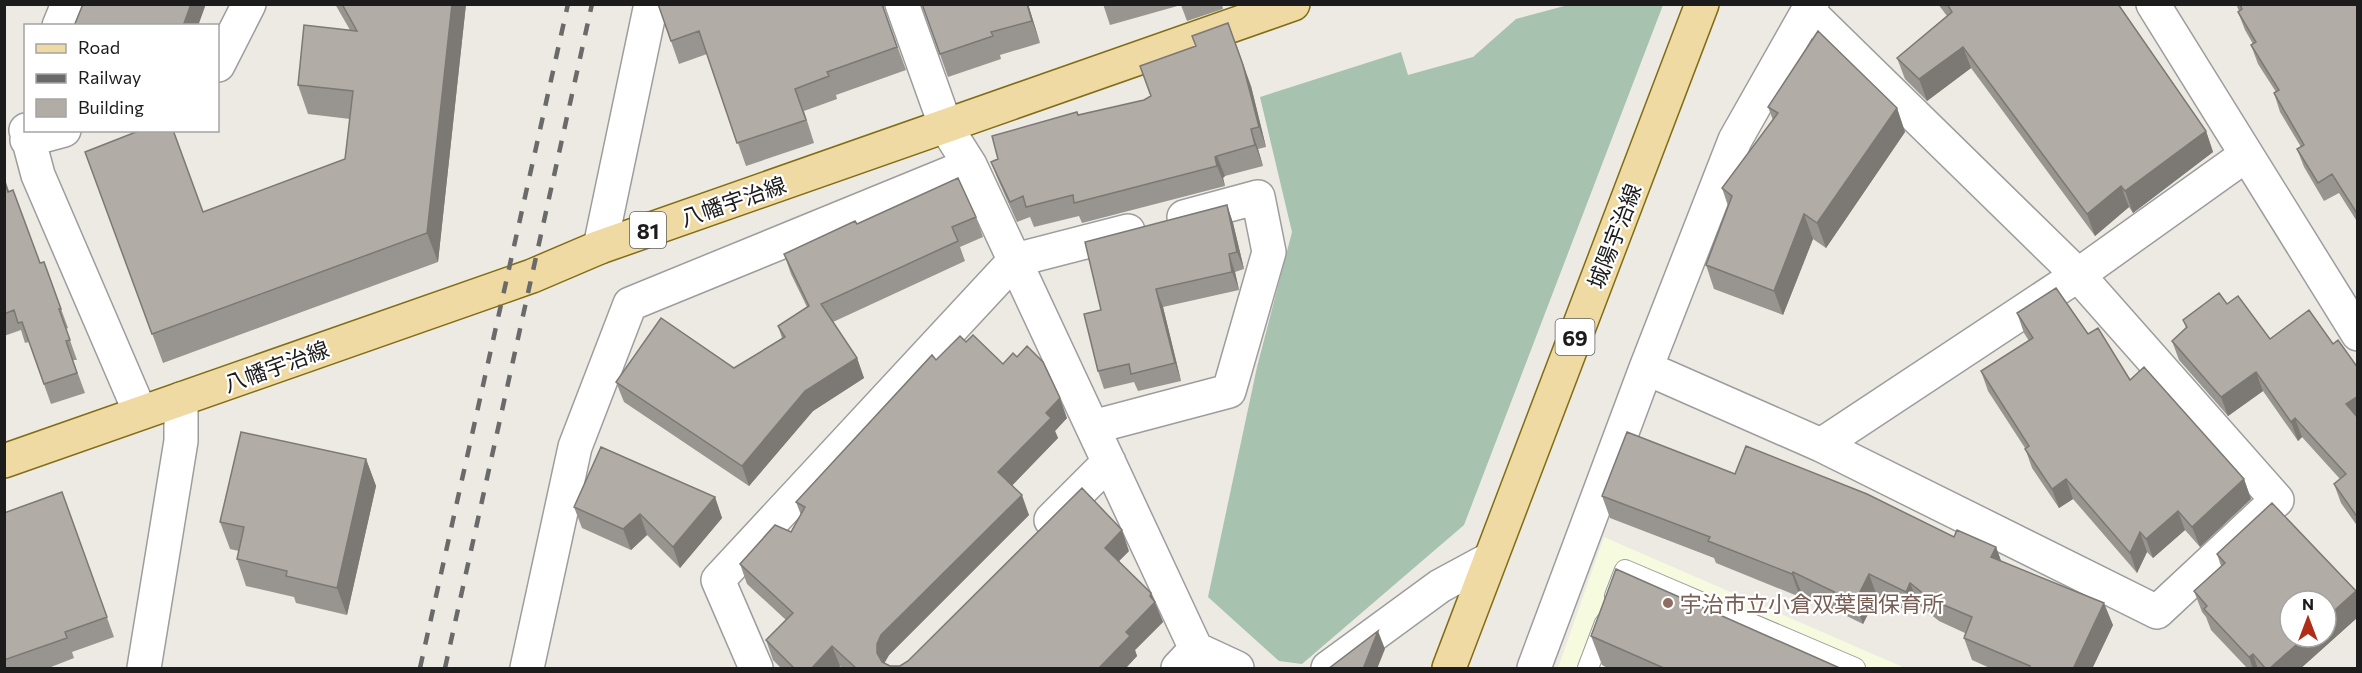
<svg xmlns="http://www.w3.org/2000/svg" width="2362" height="673" viewBox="0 0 2362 673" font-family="Commissioner,'Noto Sans JP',sans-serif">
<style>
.education{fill:#f6fade}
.cemetery{fill:#a7c2af}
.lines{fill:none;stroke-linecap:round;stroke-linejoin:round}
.lane-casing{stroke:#9d9d9d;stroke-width:22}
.street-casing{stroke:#9d9d9d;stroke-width:36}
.primary-casing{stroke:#826d12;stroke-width:36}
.lane{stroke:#fff;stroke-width:20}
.street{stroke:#fff;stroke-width:33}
.primary{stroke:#f0daa4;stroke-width:33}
.rail{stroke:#6a6a6a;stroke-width:4.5;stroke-dasharray:12 12;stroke-linecap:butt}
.wall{fill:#98948f}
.shaded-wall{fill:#7c7874}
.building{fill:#b1aca6;stroke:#7c7874;stroke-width:1.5}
.education-dot{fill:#8d6e63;stroke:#fff;stroke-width:2}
.labels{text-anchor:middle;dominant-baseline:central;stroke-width:4.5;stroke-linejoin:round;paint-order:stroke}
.shield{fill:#fff;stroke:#606060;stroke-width:1.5}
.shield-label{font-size:21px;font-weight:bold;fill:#1c1c1c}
.street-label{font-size:22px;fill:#1c1c1c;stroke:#fff}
.education-label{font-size:22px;fill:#785e54;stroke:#fff;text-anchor:start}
</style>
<rect width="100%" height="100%" fill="#eceae3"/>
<path class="education" d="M1604 537 1905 668H1558Z"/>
<path class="cemetery" d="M1568 5H1663L1464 525 1302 664 1279 661 1208 597 1257 367 1292 232 1260 97 1401 52 1408 75 1473 57 1516 19Z"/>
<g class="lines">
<g class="lane-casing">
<path id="lane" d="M1615 596 1625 570 1855 668
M1588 668 1605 623"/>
</g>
<g class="street-casing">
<path id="street" d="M902 4 946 127 970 165 1196 649 1178 668
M2153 4 2358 334
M59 26 68 4
M218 65 249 4
M26 130 38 175 140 412
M27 140 64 130
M600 247 651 4
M1646 368 1821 445 2157 612 2277 500 2078 275 1808 11
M1093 427 1229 391 1269 252 1258 197 1184 217
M1821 445 2078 275 2246 155
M1051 520 1109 462
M1196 649 1237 668
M144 668 181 441V399
M527 668 575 447 630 304 970 165
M756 668 718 580 1015 260 1128 231
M1328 668 1440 586 1490 559
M1534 668 1646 368 1735 140 1812 4"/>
</g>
<g class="primary-casing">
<path id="primary" d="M4 461 532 276 600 247 1293 4
M1449 668 1702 4"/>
</g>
<use href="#lane" class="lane"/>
<use href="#street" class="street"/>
<use href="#primary" class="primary"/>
<path class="rail" d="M420 668 568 4
M445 668 592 4"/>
</g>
<path class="wall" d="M335 4H466L438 262 163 363 85 152 203 212 345 159 350 119 308 114 298 85 350 30Z
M658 4H884V10L906 70 836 95 837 99 804 111 814 143 746 166 707 54 679 64Z
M922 4H1028L1040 43 1000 55 1001 59 948 77Z
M1103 4H1222L1223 9 1187 21 1181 5 1110 25Z
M1938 4H2118L2206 131 2213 152 2133 213 2129 207 2095 236 1971 68 1927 101 1905 79 1897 58 1947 16Z
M2236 4H2358V223L2339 193 2324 201 2304 167 2297 149 2301 147 2280 112 2274 93 2276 92 2258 64 2251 45 2253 44 2245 30 2238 12 2239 11Z
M1251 86 1266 147 1258 149 1263 166 1225 176 1223 178 1225 186 1082 223 1079 216 1034 227 1030 217 1017 222 999 182 991 162 1078 115Z
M1768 107 1897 108 1905 132 1826 248 1813 239 1783 315 1714 289 1706 265 1728 206 1722 188 1773 120Z
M4 176 9 191 40 263 44 262 68 328 66 329 77 360H73L85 393 51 404 29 342 25 343 21 330 4 336Z
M1227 205 1233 223 1244 269 1235 272 1239 290 1163 307 1181 381 1138 391 1134 382 1104 389 1098 371 1101 310Z
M976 217 983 237 960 247 965 261 833 322 857 358 864 378 813 411 749 486 624 402 616 382 734 368 782 338 778 326 807 307 791 274 784 254 857 224Z
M2227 304 2270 339 2333 344 2358 368V527L2341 503 2334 484 2340 479 2302 437 2298 441 2263 391 2228 416 2179 360 2172 341 2186 328 2183 320Z
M2017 313 2088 334 2130 380 2244 479 2251 499 2200 547 2185 530 2153 558 2147 552 2137 573 2073 499 2059 508 2032 468 2025 448 1988 391 1981 371 2029 341 2024 333Z
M966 342 1003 364 1067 418 1055 431 1058 438 1012 485 1029 515 889 655 884 663 890 666H900L1129 551 1119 561 1154 600 1163 622 1135 650 1137 656 1125 669H842L840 666 838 669H782L773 660 766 640 786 620 747 584 740 564 791 532 801 515 796 502 936 360Z
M366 459 376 486 347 615 296 603 294 597 246 586 237 559 239 551 230 549 220 522Z
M1735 474 1954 537 1996 547 2001 561 2113 625 2092 669H1992L1972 660 1964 638 1965 633 1939 621 1919 605 1914 614 1877 596 1863 624 1802 594 1800 597 1716 563 1714 558 1610 518 1602 496Z
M62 492 114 637 72 652 74 658 46 669H4V513Z
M715 497 722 518 680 568 647 535 631 550 582 528 574 507Z
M2217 554 2356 591 2358 596V617L2300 669H2248L2211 630 2206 617 2202 612 2194 591 2221 566Z
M1591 636 1842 669H1609L1602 665Z"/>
<path class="shaded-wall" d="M191 4H206L198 26H183Z
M452 4H466L438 262 427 233Z
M1027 4H1028L1040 43 1032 21Z
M1236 44 1251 86 1266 147 1259 127Z
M1963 47 1971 68 1927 101 1919 79Z
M1897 108 1905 132 1826 248 1817 223Z
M1251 129 1258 149 1263 166 1255 145Z
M2206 131 2213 152 2133 213 2125 191Z
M1217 156 1225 176 1223 178 1225 186 1217 166 1215 157Z
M2121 186 2129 207 2095 236 2087 214Z
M1227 205 1233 223 1244 269 1237 252Z
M1804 214 1813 239 1783 315 1774 291Z
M1229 254 1235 272 1239 290 1232 272Z
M1156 289 1163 307 1181 381 1175 363Z
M857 358 864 378 813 411 749 486 742 466 805 391Z
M2256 372 2263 391 2228 416 2221 397Z
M2358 396V420L2346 404Z
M1060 398 1067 418 1055 431 1058 438 1006 492 998 472 1046 413Z
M2295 418 2302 437 2298 441 2291 422Z
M366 459 376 486 347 615 337 588Z
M2066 479 2073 499 2059 508 2052 489Z
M2244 479 2251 499 2200 547 2192 527Z
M1022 495 1029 515 889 655 884 664 877 653V644L881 635Z
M715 497 722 518 680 568 673 547Z
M2178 511 2185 530 2153 558 2146 539Z
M640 514 647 535 631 550 623 529Z
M1122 530 1129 551 1112 568 1105 548Z
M2140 532 2147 552 2137 573 2130 553Z
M1996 547 2004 569 1991 557Z
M1793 572 1802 594 1800 597 1792 574Z
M1869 574 1877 596 1863 624 1855 602Z
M1910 583 1919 605 1914 614 1906 592Z
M2356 591 2358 596V617L2300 669H2269L2305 637H2326V618Z
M1151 593 1163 622 1135 650 1137 656 1125 669H1098L1126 632Z
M2104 603 2113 625 2092 669H2073Z
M1378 631 1385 649 1377 669H1363Z
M832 646 840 666 838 669H811Z
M2253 654 2258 669H2253L2249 657Z"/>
<path class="building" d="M83 4H191L183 26H74Z
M342 4H452L427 233 152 334 85 152 141 130H173L203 212 345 159 353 91 298 85 304 25 357 31Z
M658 4H882L897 47 827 72 829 76 795 89 806 120 737 143 699 31 671 41Z
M922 4H1027L1032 21 991 32 993 36 940 54Z
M1947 4H2118L2206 131 2125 191 2121 186 2087 214 1963 47 1919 79 1897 58 1952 12Z
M2240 4H2358V215L2332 174 2318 183 2297 149 2304 145 2274 93 2279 90 2251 45 2256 42 2238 12 2242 9Z
M1228 23 1243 65 1259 127 1251 129 1255 145 1217 156 1215 157 1217 166 1074 203 1073 195 1026 207 1023 196 1010 202 991 162 998 159 992 136 1077 112 1078 115 1144 100 1151 96 1140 66 1196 46 1192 36Z
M1818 31 1897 108 1817 223 1804 214 1774 291 1706 265 1732 196 1722 188 1778 113 1768 107Z
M958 178 976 217 952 227 958 241 821 304 857 358 805 391 742 466 616 382 661 318 734 368 785 337 778 326 809 306 784 254 855 221 857 224Z
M4 180 8 192 13 190 40 263 44 262 61 309H59L70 340 66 341 77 373 44 384 22 322 18 323 14 310 4 314Z
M1227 205 1237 252 1229 254 1232 272 1156 289 1175 363 1131 374 1129 364 1098 371 1084 314 1101 310 1085 242Z
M2056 288 2088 334 2098 328 2130 380 2144 367 2244 479 2192 527 2178 511 2146 539 2140 532 2130 553 2066 479 2052 489 2025 449 2029 446 1981 371 2033 338 2017 313Z
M2219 293 2227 304 2238 296 2270 339 2309 310 2333 344 2338 340 2358 368V396L2346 404 2358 418V518L2334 484 2346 474 2295 418 2291 422 2256 372 2221 397 2172 341 2187 327 2183 320Z
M973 335 1003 364 1013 353 1017 357 1027 346 1043 362 1060 398 1046 413 1051 418 998 472 1022 495 881 635 877 644V653L882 662 890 666H900L908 661 1082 488 1122 530 1105 548 1151 593 1150 596 1155 602 1126 632 1130 636 1098 669H857L832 646 811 669H795L766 640 793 613 740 564 775 525 791 532 805 507 796 502 932 355 936 360 960 336 966 342Z
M241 432 366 459 337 588 286 576 287 571 237 559 244 527 220 522Z
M1627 432 1735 474 1746 446 1867 494 1954 537 1957 530 1996 547 1991 557 2104 603 2073 669H2031L2029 668 2030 666 1964 638 1972 617 1930 599 1910 583 1906 592 1869 574 1855 602 1793 572 1792 574 1708 541 1710 537 1602 496Z
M601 447 715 497 673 547 640 514 623 529 574 507Z
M62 492 107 617 65 632 67 638 4 660V513Z
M2272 503 2356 591 2326 618V601H2290V637H2305L2269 669H2266L2253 654 2249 657 2204 609 2207 606 2194 591 2225 563 2217 554Z
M1616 569 1842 669H1666L1591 636Z
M1378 631 1363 669H1328Z"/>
<circle class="education-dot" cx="1668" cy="603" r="6"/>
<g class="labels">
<g class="shield">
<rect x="630" y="212" width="36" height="36" rx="4.5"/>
<rect x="1555.5" y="319" width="39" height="36" rx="4.5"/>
</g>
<g class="shield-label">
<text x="648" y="230">81</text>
<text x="1575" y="337">69</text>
</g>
<g class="street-label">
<text transform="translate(733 201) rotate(-19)">八幡宇治線</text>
<text transform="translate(1614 236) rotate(-69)">城陽宇治線</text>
<text transform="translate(276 366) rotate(-20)">八幡宇治線</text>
</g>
<g class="education-label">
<text x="1680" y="603">宇治市立小倉双葉園保育所</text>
</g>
</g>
<rect width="2362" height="673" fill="none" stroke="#1c1c1c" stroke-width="12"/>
<rect x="24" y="24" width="195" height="108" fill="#ffffff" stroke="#a4a4a4" stroke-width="1.5"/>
<rect x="36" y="44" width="30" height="9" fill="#f0daa4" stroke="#a4a4a4" stroke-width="1.5"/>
<text x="78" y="54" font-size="18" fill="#1c1c1c">Road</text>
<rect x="36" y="74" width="30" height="9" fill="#6a6a6a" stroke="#a4a4a4" stroke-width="1.5"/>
<text x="78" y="84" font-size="18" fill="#1c1c1c">Railway</text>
<rect x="36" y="99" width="30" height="18" fill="#b1aca6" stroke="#a4a4a4" stroke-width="1.5"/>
<text x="78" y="114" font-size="18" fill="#1c1c1c">Building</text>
<g transform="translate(2308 619)"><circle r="28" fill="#ffffff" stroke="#a4a4a4" stroke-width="1.5"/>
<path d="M0-4.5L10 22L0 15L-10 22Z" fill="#b02e18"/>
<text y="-9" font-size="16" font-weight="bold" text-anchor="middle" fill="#1c1c1c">N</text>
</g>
</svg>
